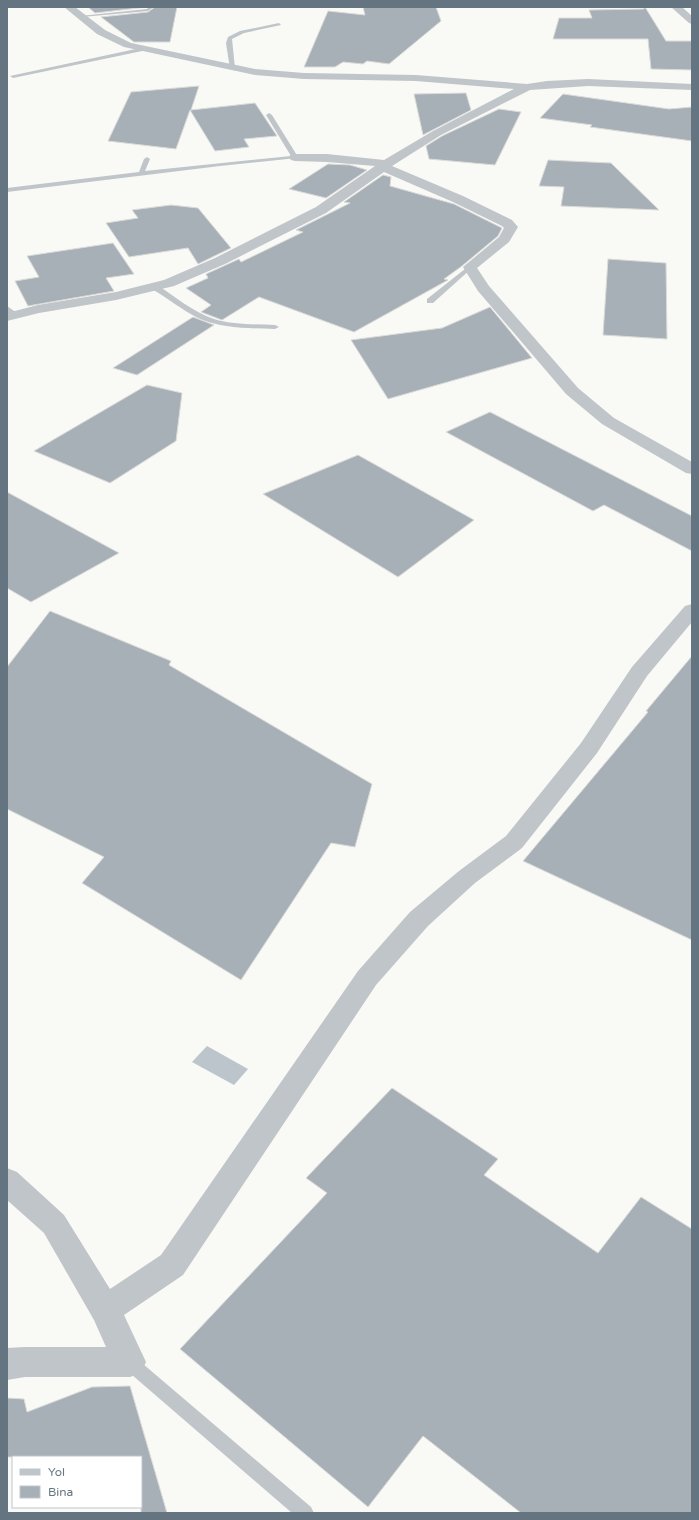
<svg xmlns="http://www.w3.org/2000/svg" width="699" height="1520" viewBox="0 0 699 1520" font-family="'Varela Round',sans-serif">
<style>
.water{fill:#bbc5cb}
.building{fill:#a7b0b6;stroke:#dbdbd9}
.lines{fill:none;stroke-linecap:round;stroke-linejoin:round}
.lane{fill:#c0c5c9;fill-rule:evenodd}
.street{fill:#c0c5c9;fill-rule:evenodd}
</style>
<rect width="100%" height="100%" fill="#f9f9f6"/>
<path class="water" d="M207 1046 248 1069 234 1085 192 1062Z"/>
<path class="building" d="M88 7H147L95 13Z
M155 7H177L170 42H134L101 17 148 12Z
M363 7H436L441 21 389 64 367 61 363 64 343 62 335 67H304L328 11 365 15Z
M644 7H645L666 41H692V70L651 69 648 39H553L559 18H592L589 10 644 9Z
M199 86 191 110 255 103 277 136 244 139 249 147 215 151 190 110 176 149 108 141 131 92Z
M466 93 471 110 423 135 414 94Z
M563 94 669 109 692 107V141L590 127 592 125 540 118Z
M499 109 521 112 495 165 429 159 426 146 442 136Z
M548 160 611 163 659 210 561 206 564 187 539 186Z
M328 164 350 165 367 170 326 198 289 189Z
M383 175 391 177 390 186 454 204 502 228 498 236 462 266 444 279 448 280 354 332 259 297 222 320 201 312 211 305 186 288 208 278 206 274 239 259 241 262 303 232 296 230 350 203 344 202Z
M171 205 198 208 231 248 198 264 188 248 129 257 106 223 138 218 132 210Z
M113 243 134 274 106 278 114 291 28 306 15 281 39 277 27 256Z
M608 259 666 263 667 339 603 335Z
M490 307 532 358 388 399 351 340 442 328Z
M193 317 214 325 137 375 113 368Z
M147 385 182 393 176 441 110 483 34 451Z
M490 412 692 516V551L604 505 593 511 446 432Z
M358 455 474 520 398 577 263 494Z
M7 492 119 553 31 602 7 588Z
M50 611 171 661 169 665 372 784 355 847 331 843 241 980 82 883 104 857 7 809V667Z
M692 656V940L523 861 648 712 646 711Z
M392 1088 498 1159 484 1175 598 1253 641 1197 692 1229V1513H521L423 1436 368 1507 180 1349 327 1193 306 1178Z
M130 1386 167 1513H141V1457H7V1398L24 1399 27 1412 92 1387Z"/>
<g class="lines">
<path class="lane" d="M149 7H154L148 11 82 17 80 16 147 9Z
M279 23 281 25 244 33 232 39 235 68 230 69 226 43 228 37 240 31Z
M145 47 148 49 147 50 13 78 10 76Z
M269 113 272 115 298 157 297 158 220 166 7 192V188L139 172 144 159 147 157 150 159 145 171 291 156 266 115Z
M470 265 473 267 472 268 433 303H427V299Z
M150 284H156C174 296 193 312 214 319 233 325 255 324 275 325L279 327 275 329C250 328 222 329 198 318 182 310 166 297 150 288Z
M7 306 17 313V317H11L7 312Z
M130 1355 136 1358 311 1507 314 1513H292L124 1368 122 1363 124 1358Z"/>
<path class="street" d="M64 7H75L105 30 131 43 255 69 304 73 416 75 527 84 547 81 588 79 692 84V90L588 86 530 90 441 135 392 166 463 196 512 220 518 227 509 242 477 268 489 286 578 388 614 418 692 462V474L686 473 602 424 566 394 478 291 463 267 499 237 504 228 502 226 453 202 384 172 326 213 225 264 174 286 116 300 39 313 7 321V313L38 305 116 292 164 280 215 258 316 207 375 166 327 162 295 161 291 160 289 157 291 154H327L384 160 433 131 514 89 416 81 304 79 255 75 124 47 97 34Z
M671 7H682L692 16V24L689 23Z
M692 604V622L647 676 597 753 522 848 475 883 428 926 376 985 183 1275 124 1315 146 1362 141 1373 130 1377H25L7 1380V1348L25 1347H106L94 1320 44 1233 7 1200V1168L17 1172 64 1215 110 1289 161 1255 358 971 410 912 459 871 506 836 581 743 632 667 685 606Z"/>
</g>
<rect width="699" height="1520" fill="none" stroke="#647481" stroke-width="16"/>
<rect x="12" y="1456" width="130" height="52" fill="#ffffff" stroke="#c1c7cd"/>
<rect x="20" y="1469" width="20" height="6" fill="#c0c5c9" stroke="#c1c7cd"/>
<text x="48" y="1476" font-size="12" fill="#647481">Yol</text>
<rect x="20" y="1486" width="20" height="12" fill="#a7b0b6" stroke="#c1c7cd"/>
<text x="48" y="1496" font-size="12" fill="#647481">Bina</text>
</svg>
